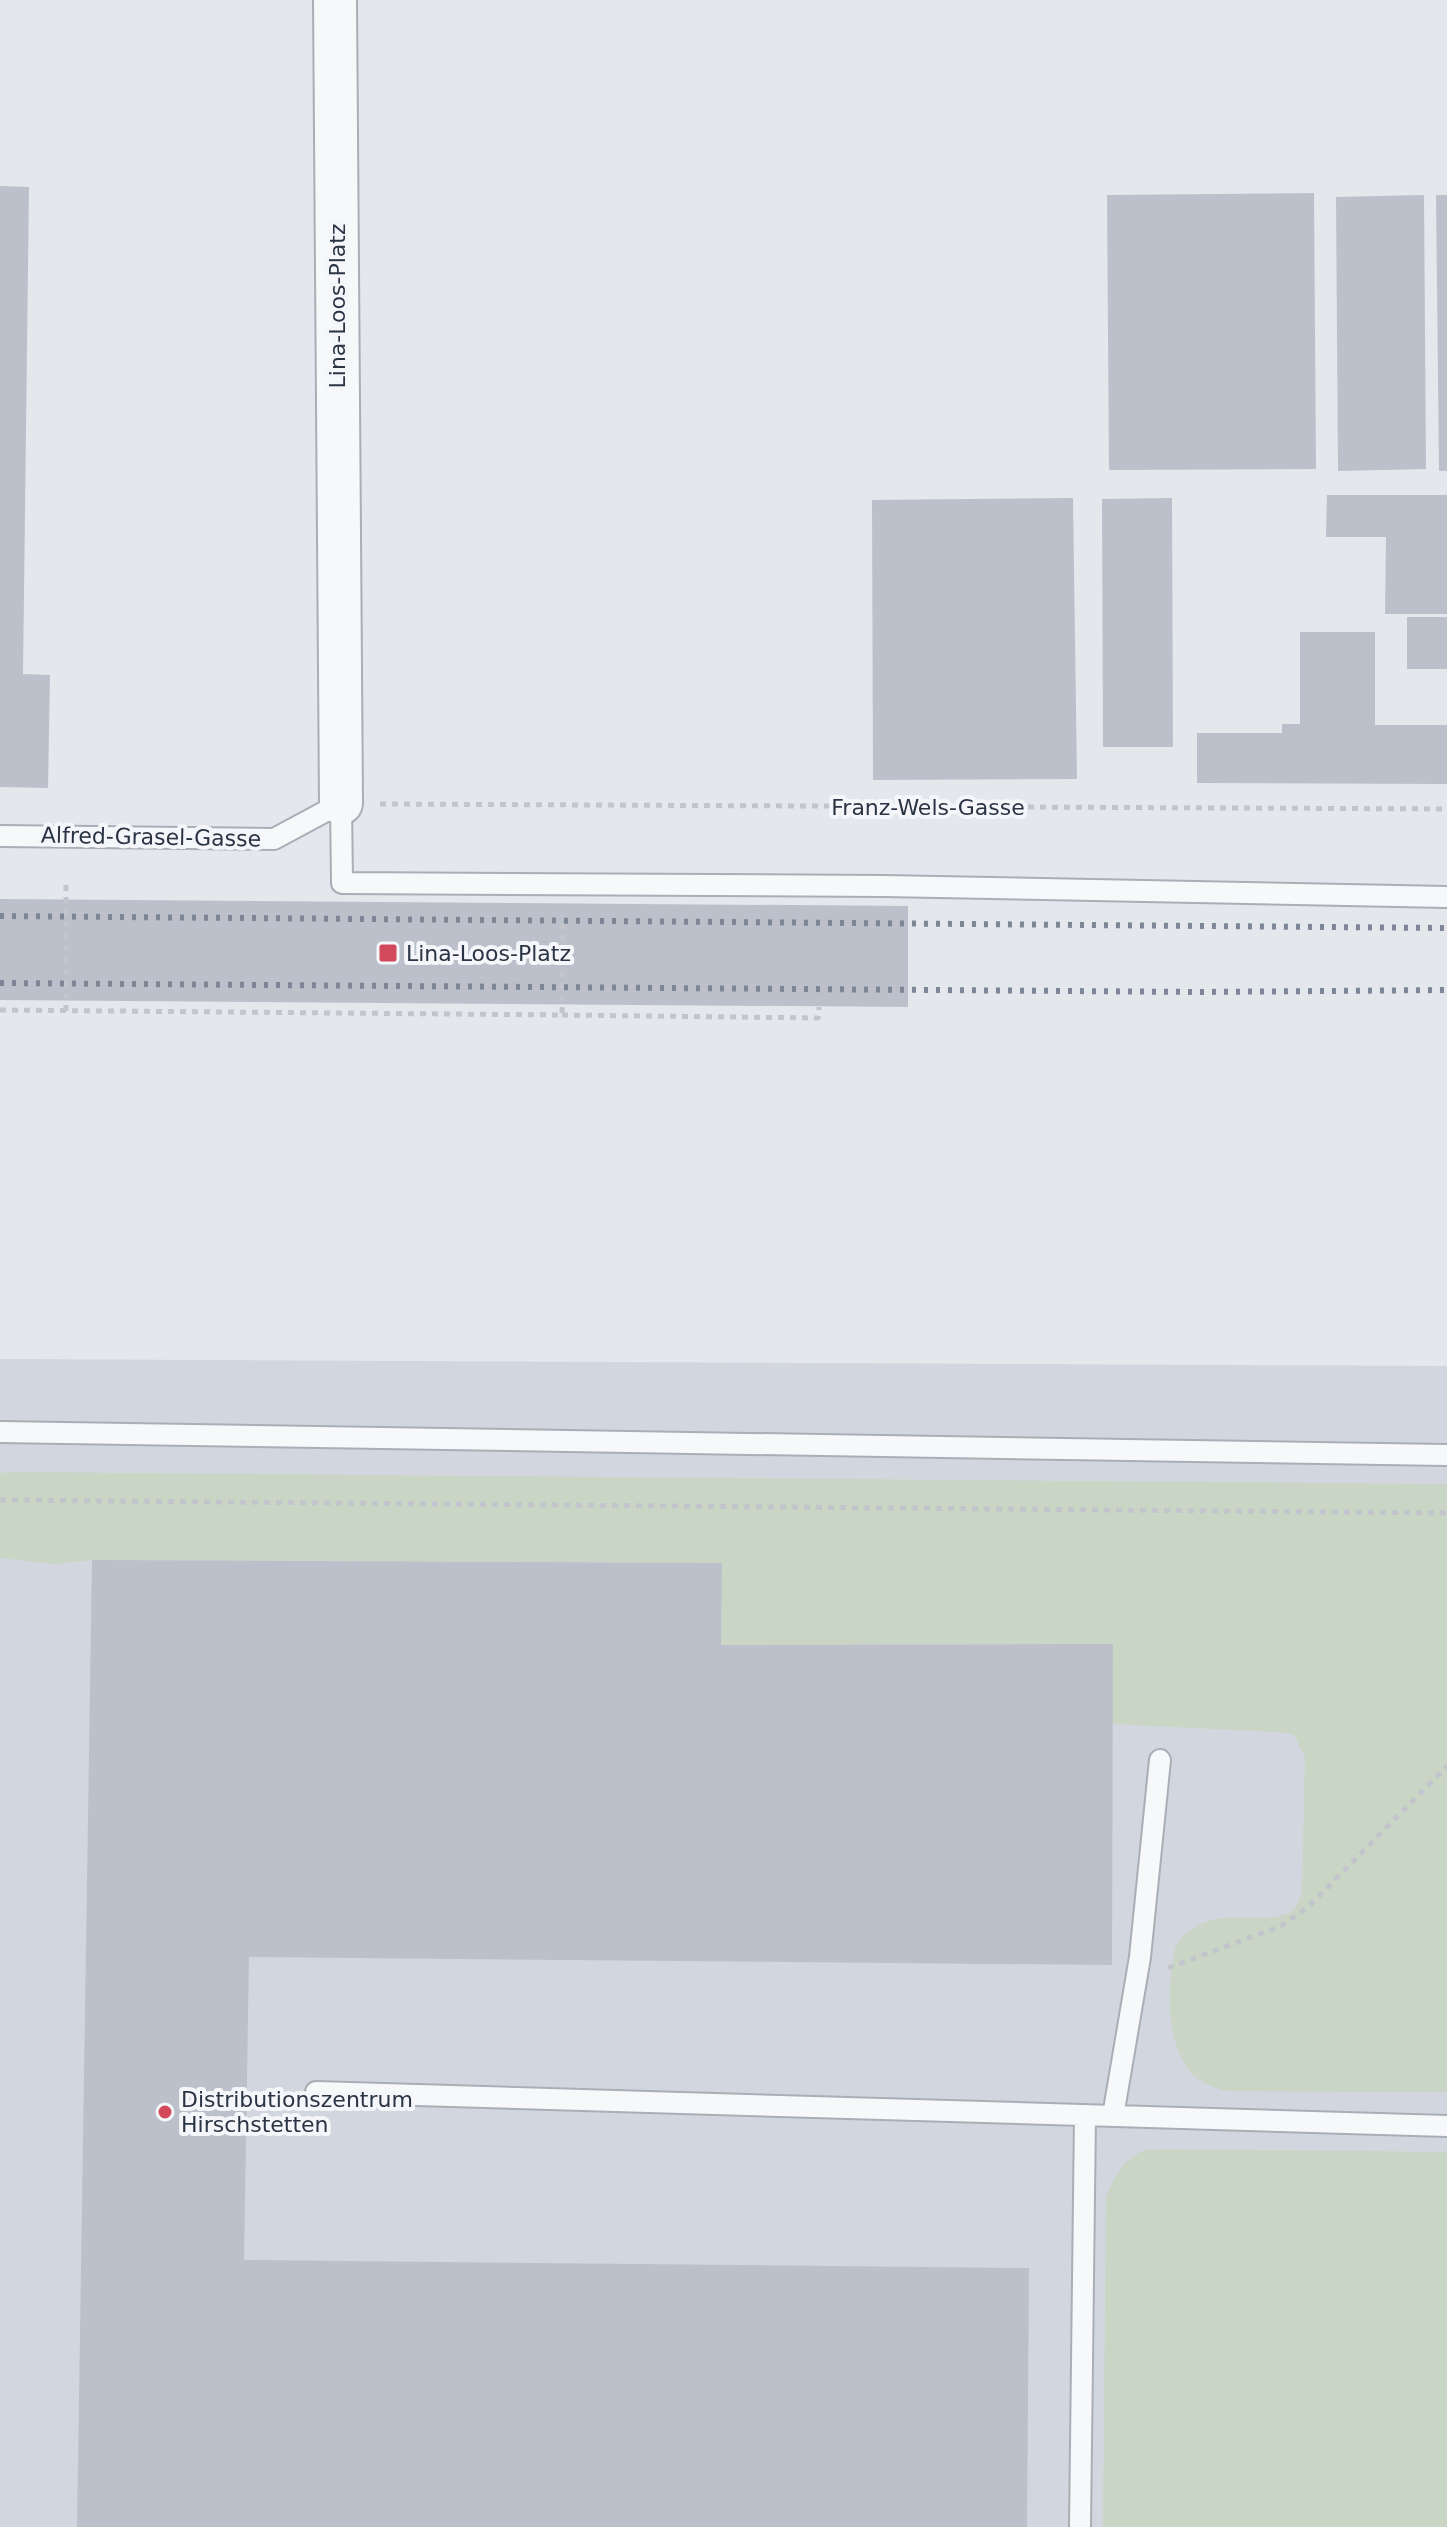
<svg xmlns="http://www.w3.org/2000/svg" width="1447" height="2527" viewBox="0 0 1447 2527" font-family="'DejaVu Sans',sans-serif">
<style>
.built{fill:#d2d6de}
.green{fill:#c9d6c5}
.building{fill:#bbc0ca}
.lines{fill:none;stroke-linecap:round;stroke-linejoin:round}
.lane-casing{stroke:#a9aeb7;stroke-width:24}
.street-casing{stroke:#a9aeb7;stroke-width:46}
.path{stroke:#c2c5cb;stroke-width:5;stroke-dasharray:6 6;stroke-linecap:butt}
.lane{stroke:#f7f8fa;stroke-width:20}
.street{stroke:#f7f8fa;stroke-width:42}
.rail{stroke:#7d8696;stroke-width:6;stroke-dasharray:4 8;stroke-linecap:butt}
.poi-dot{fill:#d1495b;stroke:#f4f6f9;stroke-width:3}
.labels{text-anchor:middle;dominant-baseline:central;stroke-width:8;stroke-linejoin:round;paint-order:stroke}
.street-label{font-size:22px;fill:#2b3445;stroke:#f4f6f9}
.poi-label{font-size:22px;fill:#2b3445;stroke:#f4f6f9;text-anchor:start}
</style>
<rect width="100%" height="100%" fill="#e4e7ec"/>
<path class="built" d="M0 1359 1447 1366V2527H0Z"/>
<path class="green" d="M12 1472 1447 1484V2092L1227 2091C1200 2084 1189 2076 1178 2050 1169 2027 1169 2001 1171 1976 1174 1949 1173 1941 1198 1926 1226 1908 1273 1927 1293 1910 1297 1906 1299 1899 1302 1894L1305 1757 1294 1735 1279 1732 1112 1724V1644L721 1645 722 1563 92 1560 55 1564 0 1558V1473Z
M1165 2149 1447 2152V2527H1103L1106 2198C1112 2180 1125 2156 1146 2150 1152 2149 1159 2150 1165 2149Z"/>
<path class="building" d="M0 186 29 187 23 674 50 675 48 788 0 787Z
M1314 193 1316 469 1109 470 1107 195Z
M1424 195 1426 469 1338 471 1336 197Z
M1436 195H1447V471H1439Z
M1327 495H1447V614H1385L1386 537H1326Z
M1073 498 1077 779 873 780 872 500Z
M1172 498 1173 747H1103L1102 499Z
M1407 617H1447V669H1407Z
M1300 632H1375V725H1447V784L1197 783V733H1282V724H1300Z
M0 899 908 906V1007L0 1000Z
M92 1560 722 1563 721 1645 1113 1644 1112 1965 249 1957 244 2260 1029 2268 1027 2527H77Z"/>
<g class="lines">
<g class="lane-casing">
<path id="lane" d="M0 836 274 839 341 803 342 883 884 886 1447 897
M0 1432 1447 1455
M316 2092 1447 2126
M1113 2116 1140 1957 1160 1760
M1080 2527 1085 2115"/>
</g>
<g class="street-casing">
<path id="street" d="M335 0 341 803"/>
</g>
<path class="path" d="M380 804 1447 809
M0 1010 562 1015 563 915
M66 1011V882
M562 1015 818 1018 819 1007
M0 1500 1447 1513
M1168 1968 1281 1926 1308 1907 1447 1766"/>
<use href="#lane" class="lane"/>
<use href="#street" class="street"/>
<path class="rail" d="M0 916 1447 928
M0 983 1200 992 1447 990"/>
</g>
<g class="poi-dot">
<rect x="378" y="943" width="20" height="20" rx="4"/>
<circle cx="165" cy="2112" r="8"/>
</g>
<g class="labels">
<g class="street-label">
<text transform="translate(337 306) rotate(-90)">Lina-Loos-Platz</text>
<text x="928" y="807">Franz-Wels-Gasse</text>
<text transform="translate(151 837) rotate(1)">Alfred-Grasel-Gasse</text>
</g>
<g class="poi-label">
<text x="406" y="953">Lina-Loos-Platz</text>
<text x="181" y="2099">Distributionszentrum<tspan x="181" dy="25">Hirschstetten</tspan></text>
</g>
</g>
</svg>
